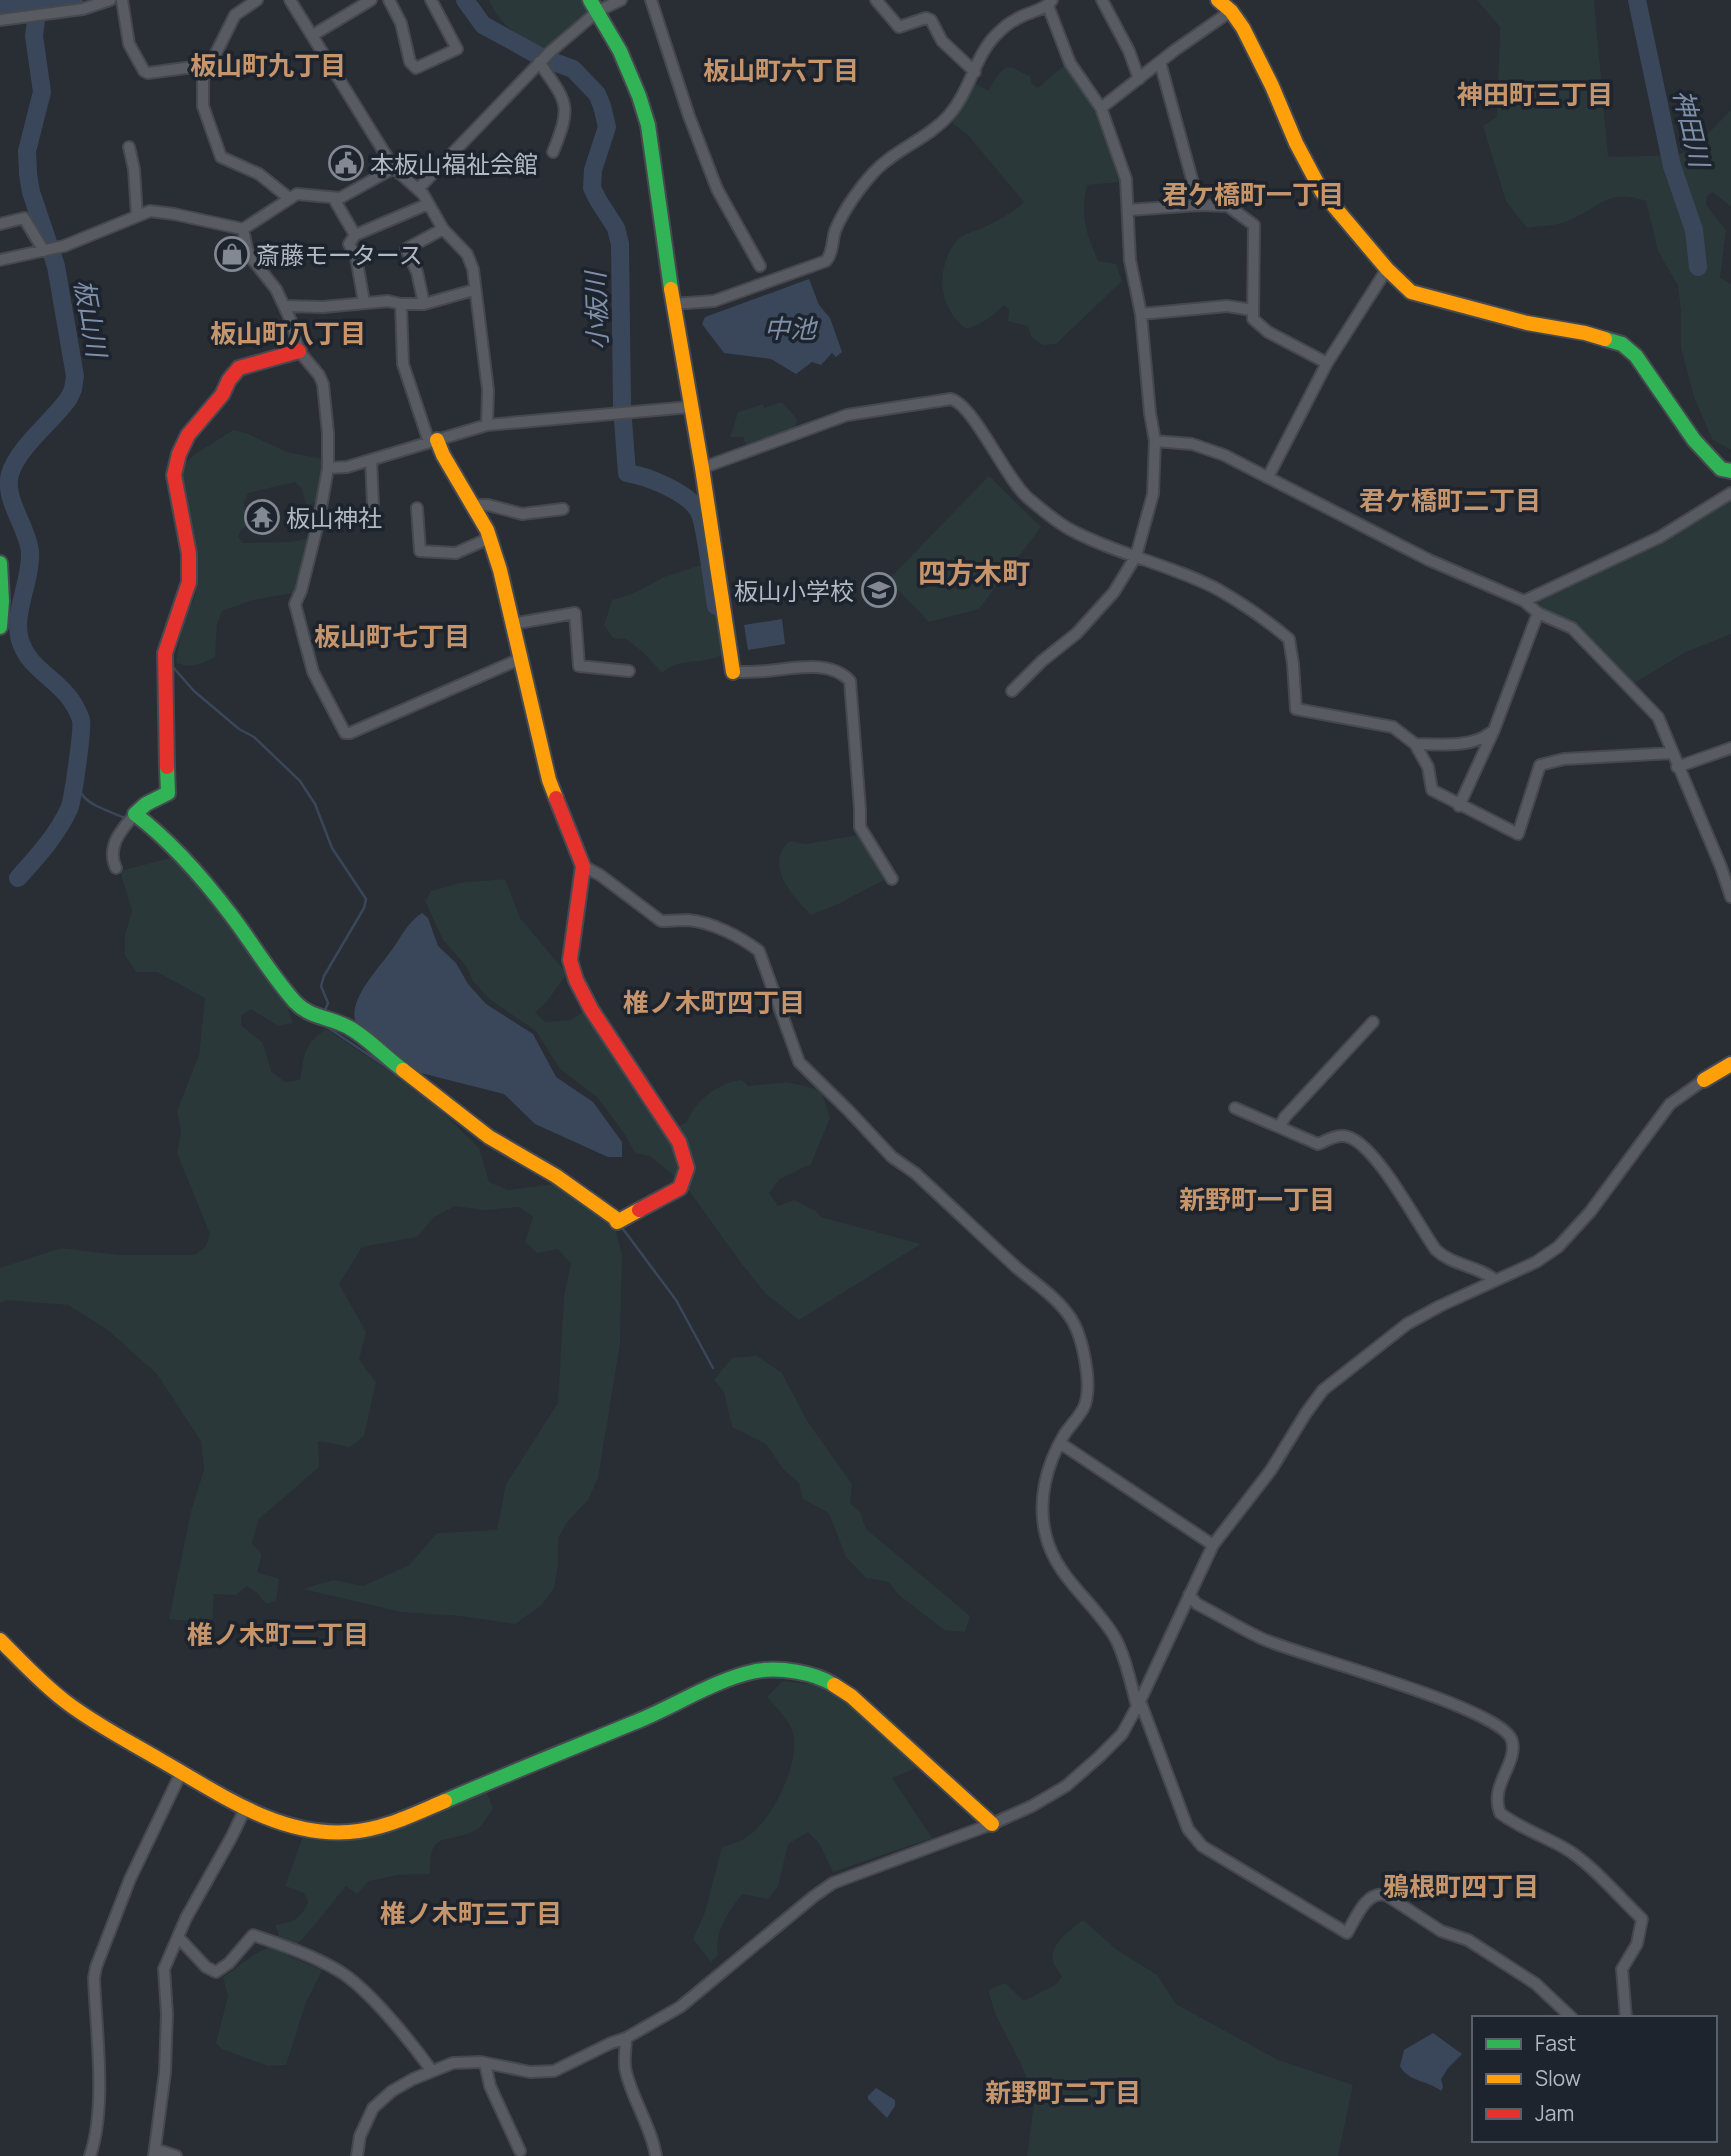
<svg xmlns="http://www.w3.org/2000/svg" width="1731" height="2156" viewBox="0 0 1731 2156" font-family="Manrope,'Noto Sans JP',sans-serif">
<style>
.green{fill:#2a383a}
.water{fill:#3a475b}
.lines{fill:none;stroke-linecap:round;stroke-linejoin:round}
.stream{stroke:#3a475b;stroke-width:2.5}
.river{stroke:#3a475b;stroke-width:18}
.street-casing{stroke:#45484d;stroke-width:14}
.fast-casing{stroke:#464951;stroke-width:18}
.slow-casing{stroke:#464951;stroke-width:18}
.jam-casing{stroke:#464951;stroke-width:18}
.street{stroke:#585b62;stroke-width:10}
.fast{stroke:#30b455;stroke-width:14}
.slow{stroke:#ff9f0a;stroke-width:14}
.jam{stroke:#e5322d;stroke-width:14}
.labels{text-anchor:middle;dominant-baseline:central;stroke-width:7;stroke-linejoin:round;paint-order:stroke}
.poi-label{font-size:24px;fill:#b3b9c4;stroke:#1d242d;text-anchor:start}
.neighbourhood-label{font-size:26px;font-weight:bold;fill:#c7956c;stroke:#1d242d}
.water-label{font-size:26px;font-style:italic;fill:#7e8fa9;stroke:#1d242d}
.quarter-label{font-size:28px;font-weight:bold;fill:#c7956c;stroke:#1d242d}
</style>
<rect width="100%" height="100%" fill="#292d34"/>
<path class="green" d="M489 0H584L592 11 542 52C520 37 499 25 489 0Z
M1477 0H1594L1608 157 1677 155 1693 149 1731 110V207L1713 192 1707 196 1706 205 1726 230 1720 278 1731 284V450L1712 439 1694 397 1681 348V312L1678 286 1658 251 1646 201C1605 187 1599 210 1565 222 1554 226 1539 226 1527 228L1506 201 1483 126 1497 117 1500 27Z
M1062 67H1066C1097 105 1105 136 1119 182L1087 185C1080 217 1086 232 1098 261L1116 264 1122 281 1056 344 1043 345 1032 338 1028 326 1008 321 1009 310 1004 305C994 316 980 325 966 329 943 311 936 282 948 255 951 248 954 242 961 237 968 232 978 230 987 226 999 220 1014 212 1024 202L968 135 952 123 975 84 989 91C993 83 1001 63 1014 68 1019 71 1023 74 1030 76L1031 83 1038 88Z
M782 402 797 419 796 427 746 445 743 437H730L738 412 763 404 764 408Z
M233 430 246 433 287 452 322 459 324 462 317 500 307 508 302 489 295 482 248 493 244 503 248 525 241 530 238 536 243 543 291 542 305 539 309 542 298 588 293 593 253 600 222 611 217 624 215 657C200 664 192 669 176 663L182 626 196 594 197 579 195 540 185 508 181 483V467L194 455Z
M989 476 1041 527 979 609 929 622 888 580Z
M1731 499V634L1684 653 1633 684 1571 620 1538 608 1537 600 1545 594C1610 567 1672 537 1731 499Z
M707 563 722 655C698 666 682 656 662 673L644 653 626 639 613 638 604 625 612 600 632 594 664 577Z
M858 835 884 880 838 904 811 915C792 896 763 864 790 841L806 844Z
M174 857 227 920 287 1006 293 1023 278 1026 251 1009 242 1015 241 1025 263 1043 271 1071 285 1082 300 1080C304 1055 304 1044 326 1029L392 1073 439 1109 479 1148 489 1182 508 1190 554 1184 614 1224 622 1255 620 1344 598 1478 588 1500 568 1521 558 1538V1566L554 1588 542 1605 515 1624 461 1616 401 1612 303 1589 333 1580 363 1586 409 1565 437 1533 497 1530 506 1484 558 1403 564 1296 571 1264 558 1249 537 1253 525 1242 533 1217 520 1207 485 1210 455 1206 434 1217 417 1237 362 1247 339 1284 366 1332 359 1360 376 1382 364 1436 350 1447 318 1441 319 1467 259 1519 252 1543 262 1554 257 1572 279 1579 276 1601 266 1604 257 1593 247 1586 236 1595 214 1594 212 1623 169 1619 191 1511 204 1470 201 1441 157 1374 108 1330 68 1305 7 1300 0 1303V1268L61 1248 120 1255H195L206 1246 210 1234 177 1153 181 1132 177 1111 199 1055 205 998 157 972H136L125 955V935L132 911 120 871Z
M505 879 520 918 567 974 547 1001 535 1013 545 1022 570 1020 585 1011 659 1120 678 1126 687 1122C695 1101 718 1082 742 1080L748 1086 787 1082 821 1090 830 1118 811 1164 780 1179 769 1193 778 1206 794 1200 816 1211 821 1217 921 1244 799 1320 766 1294 741 1263 685 1185 650 1156 635 1153 624 1133 597 1097 560 1069 536 1031 489 999 473 981 466 966 443 940 425 901 431 891 459 883Z
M757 1356 782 1373 807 1421 852 1484 850 1503 860 1512 866 1529 970 1616 965 1632 944 1630 899 1595 889 1582 866 1578 846 1557 829 1513 803 1499 799 1483 783 1469 766 1444 732 1427 724 1392 714 1380 732 1358Z
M782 1681 817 1685 836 1694 919 1767 892 1778 932 1838 833 1872 819 1843 808 1832 788 1844 778 1886 768 1899 742 1894C728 1913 714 1931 718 1955L711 1962 693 1939 705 1912 722 1847C729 1845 736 1843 742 1840 770 1826 798 1768 794 1737 791 1721 777 1709 767 1697Z
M486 1791 493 1808C489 1814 483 1826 476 1830 446 1845 429 1829 430 1874L398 1875 369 1881 357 1894 346 1886C336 1897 305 1940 295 1945L280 1938 275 1925C293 1922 300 1920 308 1902L304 1893 285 1886 303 1836C368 1846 428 1819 486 1791Z
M1083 1920 1117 1950 1157 1975 1176 2004 1278 2060 1353 2085 1338 2156H1027L1035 2097 1019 2060 996 2016 988 1990 1005 1983 1024 2001 1055 1985 1062 1977C1059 1972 1054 1966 1053 1961 1049 1944 1072 1929 1083 1920Z
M269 1947 322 1970 306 2002 286 2065 268 2066 222 2049 216 2043 228 1996 223 1977 255 1954Z"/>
<path class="water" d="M809 279 819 305 830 318 842 352 836 357 832 353 821 365 812 362 796 374 771 359 724 353 702 324 705 317Z
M782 619 785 644 748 650 744 625Z
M422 913 428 918 438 946 456 963 468 984 486 1004 533 1034 556 1077 593 1102 622 1142V1157H608L535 1124 504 1094 409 1070 355 1020C350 999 376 971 388 955 400 940 406 923 422 913Z
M1433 2033 1462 2054 1448 2068 1441 2079 1443 2087 1441 2091C1428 2080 1408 2082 1400 2066L1404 2050Z
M876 2088 895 2100V2106L887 2118 868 2099V2096Z"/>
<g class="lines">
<path class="stream" d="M172 666 194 691 239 729 254 737 300 781 315 804 332 848 366 899 364 908 324 976 321 986 328 1003 324 1013
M76 762C73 804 94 804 127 819
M327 1027 391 1070
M623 1229 676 1300 713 1368"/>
<path class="river" d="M465 0 483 25 543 58 573 69 597 94 602 106 607 127 593 170 592 188 598 200 616 228 620 244 622 407 627 473C647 476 687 492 698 510 705 520 713 589 716 606
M1637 0 1672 166 1694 230 1698 267
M0 9 74 0
M18 878C37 857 57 835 69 809 73 800 83 729 81 720 79 713 75 706 71 700 56 678 28 668 20 640 12 614 32 579 30 551 27 526 3 499 10 474 18 447 53 421 69 398L73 389 75 376 56 266 31 192 28 174 27 151 42 92 34 36 38 4"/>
<g class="street-casing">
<path id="street" d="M122 0 129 44 144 71 148 73 193 67 208 68
M257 0 235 15 203 79V106L221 157 259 174 289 198
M290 0 394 168 423 194 443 229 467 254 473 269 488 390 487 425
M389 0 401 23 410 62 416 68 457 49 431 0
M651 0 689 116 717 189 760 266
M876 0 899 27 926 18 931 20 942 41 975 72
M1102 0 1129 51 1139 79
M0 20 83 9 110 0
M313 35 371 0
M539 62C568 104 572 104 553 152
M1160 62 1199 205
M1101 108 1175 50 1231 11
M129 147 134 169 137 216
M419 188 550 52 598 11 621 0
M334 199 355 235 349 244 356 257 364 302
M1129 210 1199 205 1228 206 1254 225 1253 319 1268 332 1327 363
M0 224 24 218 44 251
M243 229 247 249 252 259 276 289 291 321 299 351 319 375 323 384 328 433V468L319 519 301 591 295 604 313 672 345 733H350L520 659
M355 235 428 204
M0 260 64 246 150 211 174 214 243 229 297 194 340 198 394 168
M401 304 403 364 429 442
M424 304 417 272 406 249 443 229
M673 304 714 301 826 261C833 253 832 241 835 231 844 209 858 190 873 173 895 149 928 139 949 115 971 90 975 54 998 33 1003 28 1009 23 1015 20 1026 12 1045 11 1052 0
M284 306 323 307 388 301 401 304H424L474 290
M1141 314 1227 306 1252 310
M1155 441 1192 444 1224 455 1429 560 1524 601 1538 613 1572 628 1658 717 1721 867 1731 897
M371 460 373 504
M328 468 347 467 487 425 690 407
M702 468 847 415 951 399C974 405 1005 478 1028 498 1041 509 1056 522 1071 530 1118 555 1172 565 1219 590 1243 604 1268 621 1289 639L1293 664 1296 709 1393 727 1415 744 1428 767 1432 790 1518 834 1540 765 1564 759 1673 753
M1268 477 1327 363 1387 269
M474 505H488L522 514 563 509
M417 508 420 551 456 553 490 538
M1524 601 1660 537 1731 493
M512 624 575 613 579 666 629 671
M733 672C744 672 755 672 766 671 792 669 830 659 850 681L860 809V827L892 879
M1012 691 1042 661 1077 633 1114 592 1136 556 1153 494 1155 441 1150 413 1141 314 1130 260 1126 179 1101 108 1070 63 1048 6
M1415 744C1439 744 1472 748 1490 733
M1677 767 1731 748
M1459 806 1494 730 1538 613
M583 866 600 875 661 921C670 921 679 920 688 920 712 922 741 937 759 951L799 1062 849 1111 892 1157 915 1173C949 1204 982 1236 1016 1267 1033 1282 1057 1297 1070 1317 1083 1336 1094 1389 1083 1409 1078 1418 1070 1426 1064 1435 1046 1465 1037 1502 1046 1536 1056 1577 1093 1601 1114 1636 1125 1654 1131 1685 1137 1706
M116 868C106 847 121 830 135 814
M1235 1108 1318 1144C1326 1141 1334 1135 1344 1136 1374 1139 1417 1224 1436 1250 1453 1266 1477 1265 1495 1280
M1280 1126 1285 1117 1373 1022
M1060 1443 1213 1545
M1189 1595 1197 1604C1219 1615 1241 1629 1263 1639 1301 1656 1504 1708 1512 1741 1518 1764 1489 1785 1500 1813 1522 1830 1548 1837 1571 1852 1597 1870 1619 1897 1642 1919L1637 1944 1622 1969 1626 2018
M1140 1701 1188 1829 1202 1846 1347 1933C1356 1918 1366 1890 1386 1895L1441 1931 1468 1940 1536 1984 1572 2018
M178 1937 206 1967 216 1972 229 1963 253 1935C282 1945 312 1955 339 1971 369 1989 411 2042 432 2071
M626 2038C626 2049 623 2061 626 2072 633 2101 651 2126 656 2156
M485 2063 490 2086 520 2151
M155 2149 176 2156
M90 2156C107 2106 96 2032 94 1978L96 1967 130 1879 182 1771
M154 2156 165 2072 167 2014 164 1969 186 1918 231 1838 245 1809
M357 2156 360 2136 373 2108 392 2091 413 2079 453 2063 481 2062 530 2072 554 2071 611 2043 626 2038 680 2007 813 1897 833 1883 992 1824 1032 1806 1066 1786 1099 1757 1122 1734 1140 1701 1213 1545 1271 1470 1306 1413 1323 1390 1407 1324 1440 1306 1536 1262 1558 1247 1590 1212 1670 1104 1704 1080"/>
</g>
<g class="fast-casing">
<path id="fast" d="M590 0 620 51 639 96 648 125 671 289
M1605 339 1622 344 1636 356 1694 440 1721 469 1731 471
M0 563 2 601 0 627
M167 767 168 793 146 804 135 814C172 842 203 878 231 915 253 944 271 975 295 1002 310 1018 330 1017 348 1027 367 1037 385 1057 403 1070
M445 1801C507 1774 570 1749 633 1723 674 1707 713 1680 756 1671 779 1667 814 1672 834 1685"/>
</g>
<g class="slow-casing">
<path id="slow" d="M1218 0 1231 11 1243 28 1272 86 1296 143 1322 192 1387 269 1411 292 1527 323 1585 333 1605 339
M671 289 702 468 733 672
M437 440 443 455 487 530 500 570 549 780 556 798
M403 1070 489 1137 556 1176 615 1218 617 1222 639 1210
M1704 1080 1731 1064
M0 1640C21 1661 42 1684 66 1702 96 1725 130 1742 162 1761 220 1794 279 1837 349 1832 383 1830 414 1814 445 1801
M834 1685 851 1696 992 1824"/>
</g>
<g class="jam-casing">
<path id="jam" d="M167 767 165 653 189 582V554L174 475 179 454 188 435 222 395 229 380 239 368 299 351
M556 798 583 866 570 960 576 980 591 1009 679 1142 687 1168 680 1188 639 1210"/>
</g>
<use href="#street" class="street"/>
<use href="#fast" class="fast"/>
<use href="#slow" class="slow"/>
<use href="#jam" class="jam"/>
</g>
<defs>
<g id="civic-ring" transform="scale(1.75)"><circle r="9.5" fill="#1d242d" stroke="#838892" stroke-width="1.5"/><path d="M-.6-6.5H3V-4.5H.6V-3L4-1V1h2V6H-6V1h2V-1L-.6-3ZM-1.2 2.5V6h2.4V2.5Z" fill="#838892"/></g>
<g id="shop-ring" transform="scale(1.75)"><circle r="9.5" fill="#1d242d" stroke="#838892" stroke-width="1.5"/><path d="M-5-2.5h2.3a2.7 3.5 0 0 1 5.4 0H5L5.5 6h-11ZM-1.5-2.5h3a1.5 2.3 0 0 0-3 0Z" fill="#838892"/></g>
<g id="temple-ring" transform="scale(1.75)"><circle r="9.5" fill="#1d242d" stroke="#838892" stroke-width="1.5"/><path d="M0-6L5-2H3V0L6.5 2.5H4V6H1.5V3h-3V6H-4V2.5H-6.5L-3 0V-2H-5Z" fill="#838892"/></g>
<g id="school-ring" transform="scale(1.75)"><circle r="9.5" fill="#1d242d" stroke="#838892" stroke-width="1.5"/><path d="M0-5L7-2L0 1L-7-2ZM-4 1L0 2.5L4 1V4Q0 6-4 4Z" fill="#838892"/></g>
</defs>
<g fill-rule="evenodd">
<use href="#civic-ring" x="346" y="163"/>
<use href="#shop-ring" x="232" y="254"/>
<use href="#temple-ring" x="262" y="517"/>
<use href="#school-ring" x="879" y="590"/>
</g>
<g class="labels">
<g class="poi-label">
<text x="370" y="163">本板山福祉会館</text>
<text x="256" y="254">斎藤モータース</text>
<text x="286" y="517">板山神社</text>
<text x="854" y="590" text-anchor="end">板山小学校</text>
</g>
<g class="neighbourhood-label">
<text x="268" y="65">板山町九丁目</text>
<text x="781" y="70">板山町六丁目</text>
<text x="1535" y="94">神田町三丁目</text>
<text x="1253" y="194">君ケ橋町一丁目</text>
<text x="288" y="333">板山町八丁目</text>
<text x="1450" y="500">君ケ橋町二丁目</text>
<text x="392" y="636">板山町七丁目</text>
<text x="714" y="1002">椎ノ木町四丁目</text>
<text x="1257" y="1199">新野町一丁目</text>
<text x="278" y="1634">椎ノ木町二丁目</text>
<text x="1461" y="1886">鴉根町四丁目</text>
<text x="471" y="1913">椎ノ木町三丁目</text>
<text x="1063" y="2092">新野町二丁目</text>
</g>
<g class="water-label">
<text transform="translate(1692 128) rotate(77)">神田川</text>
<text transform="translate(596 311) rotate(-92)">小板川</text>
<text transform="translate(91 318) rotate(80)">板山川</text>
<text x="790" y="328">中池</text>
</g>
<g class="quarter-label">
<text x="974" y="572">四方木町</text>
</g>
</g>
<rect x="1472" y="2016" width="245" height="126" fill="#1d242d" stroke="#596069" stroke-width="2"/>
<rect x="1486" y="2039" width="35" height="10" fill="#30b455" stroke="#596069" stroke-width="2"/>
<text x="1535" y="2051" font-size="21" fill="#b3b9c4">Fast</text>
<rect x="1486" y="2074" width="35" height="10" fill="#ff9f0a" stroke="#596069" stroke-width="2"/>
<text x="1535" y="2086" font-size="21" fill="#b3b9c4">Slow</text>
<rect x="1486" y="2109" width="35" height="10" fill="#e5322d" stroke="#596069" stroke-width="2"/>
<text x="1535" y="2121" font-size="21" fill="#b3b9c4">Jam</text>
</svg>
